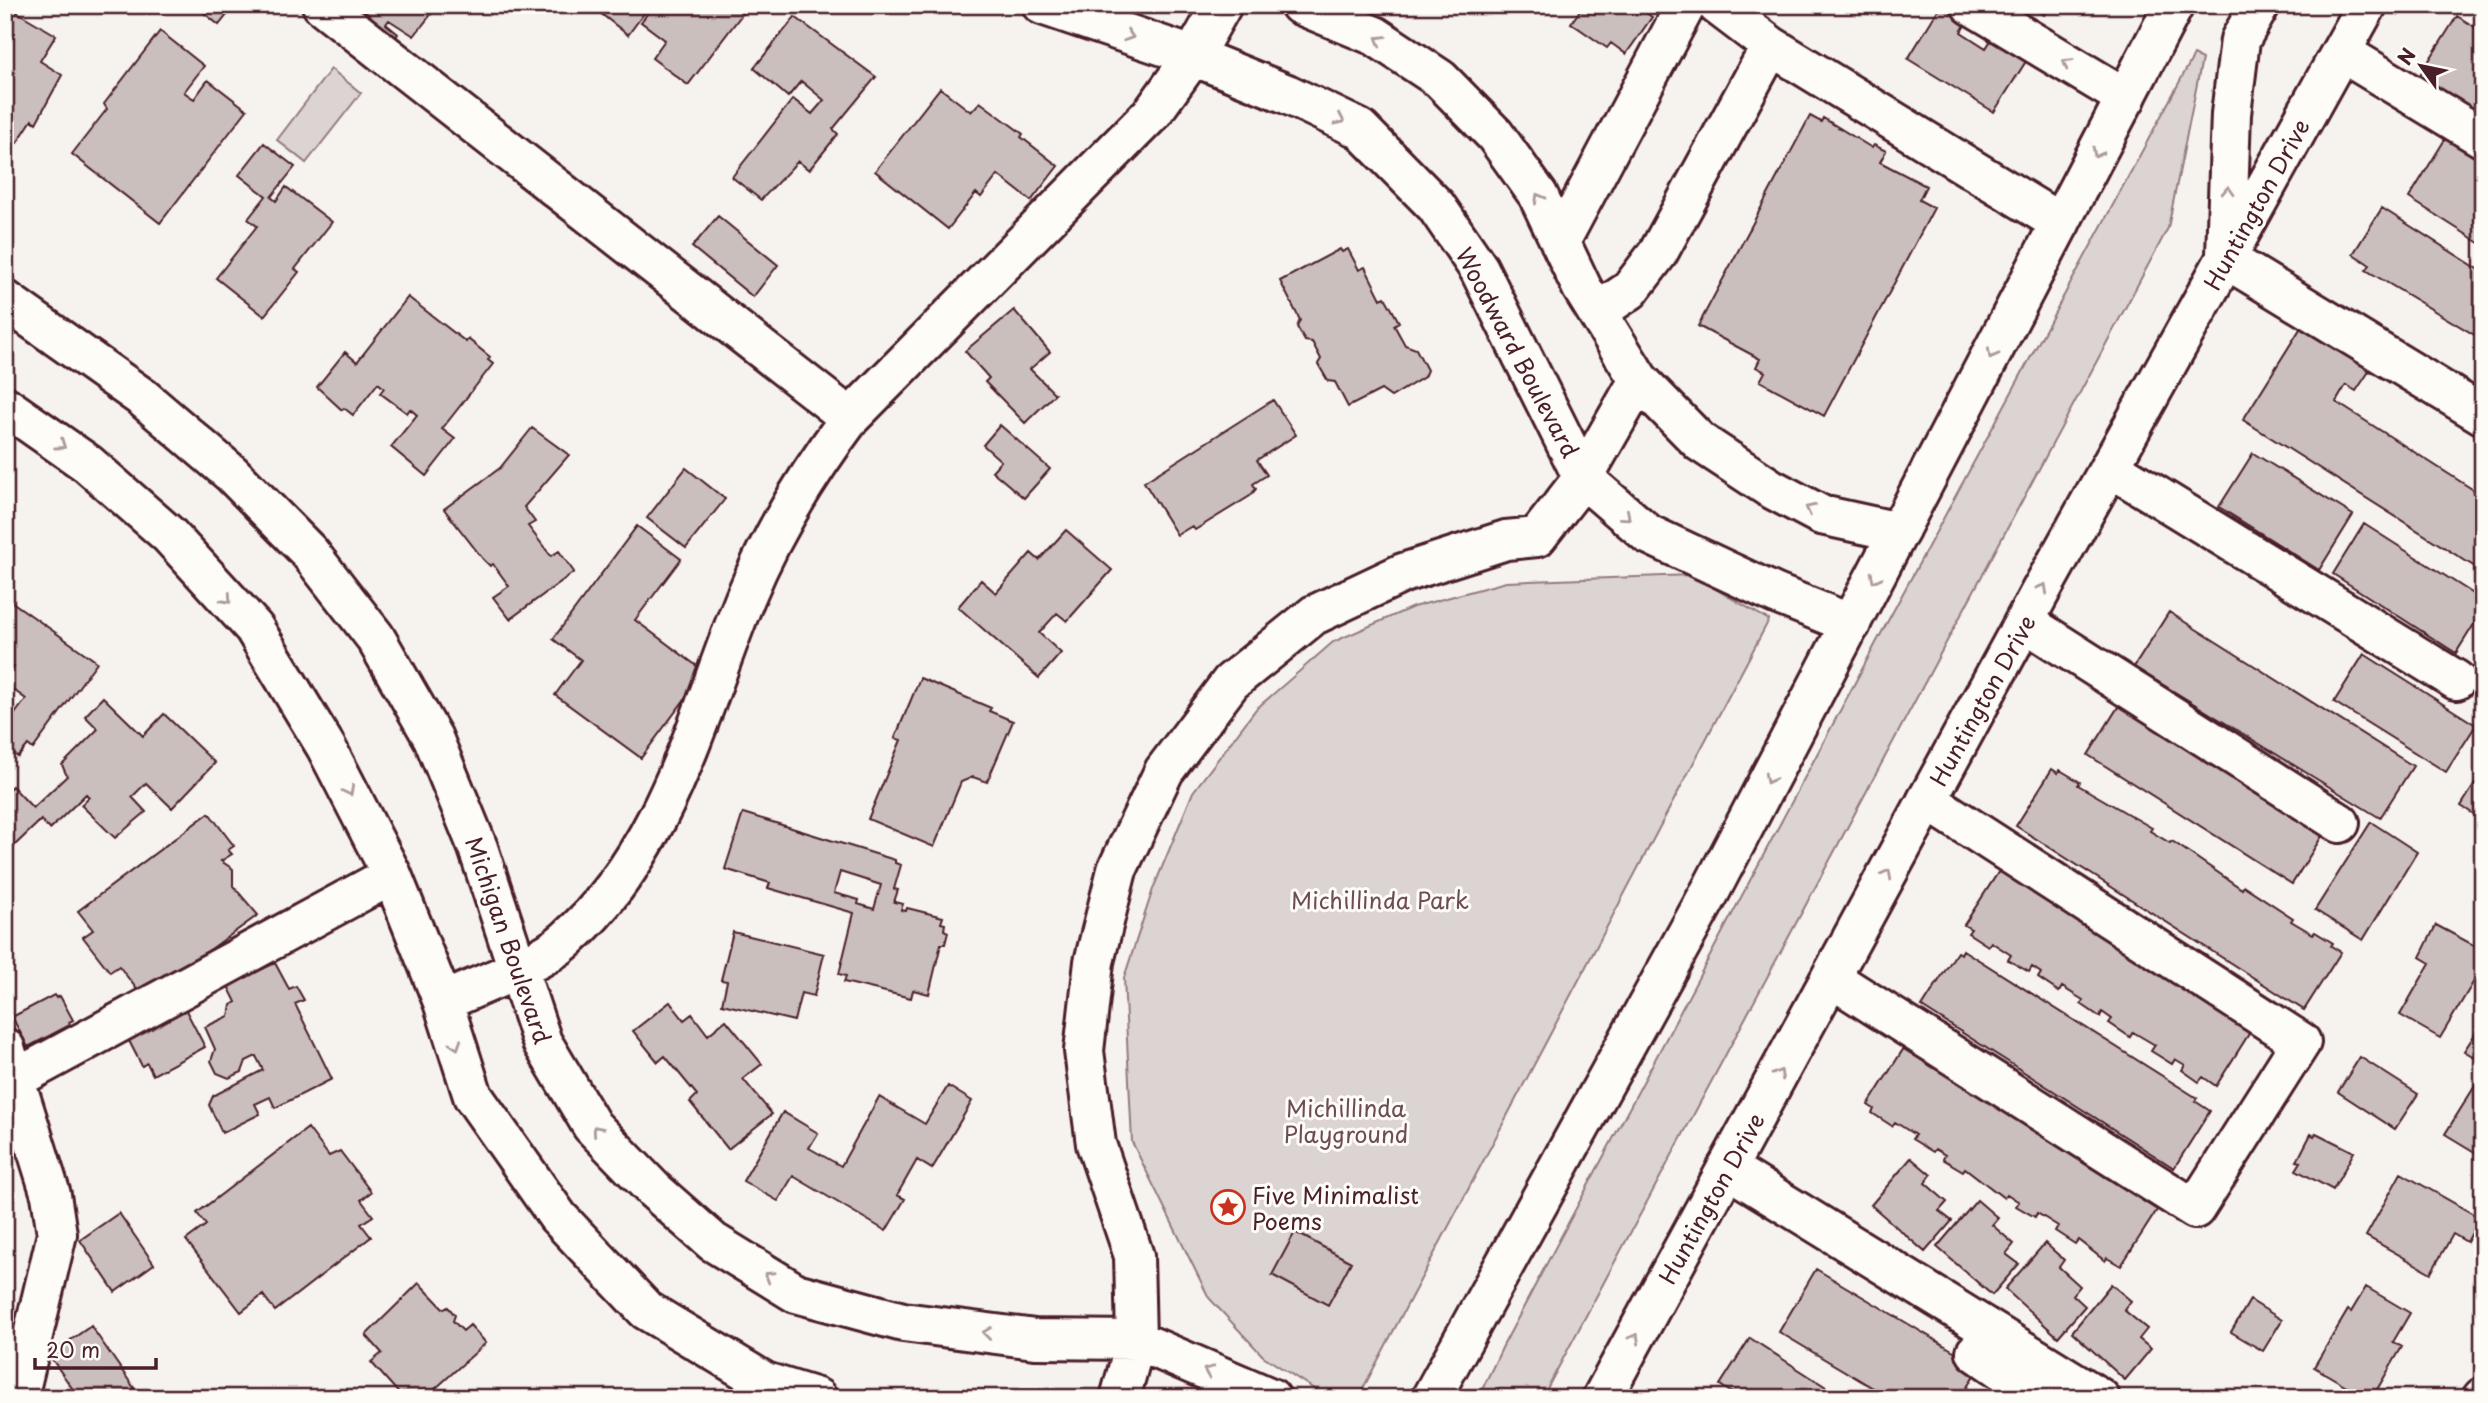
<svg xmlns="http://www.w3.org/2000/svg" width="2488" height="1403" viewBox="0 0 2488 1403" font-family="'Playpen Sans',sans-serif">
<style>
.green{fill:#dcd4d2;stroke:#937a7e;stroke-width:2}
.building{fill:#cbbfbe;stroke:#4a1f2b;stroke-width:2;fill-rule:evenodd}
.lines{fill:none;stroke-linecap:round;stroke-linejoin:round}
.minor-casing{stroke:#4a1f2b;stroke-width:44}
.major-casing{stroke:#4a1f2b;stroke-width:44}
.minor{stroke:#fdfcf7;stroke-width:38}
.major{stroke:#fdfcf7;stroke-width:38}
.oneway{stroke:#ac999b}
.labels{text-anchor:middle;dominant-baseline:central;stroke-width:6;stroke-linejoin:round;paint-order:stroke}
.street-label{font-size:23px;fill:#4a1f2b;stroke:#fdfcf7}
.park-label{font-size:23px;fill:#6e4c55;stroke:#fdfcf7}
.poi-label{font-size:23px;fill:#4a1f2b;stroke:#fdfcf7;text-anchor:start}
</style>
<rect width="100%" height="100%" fill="#f6f3ef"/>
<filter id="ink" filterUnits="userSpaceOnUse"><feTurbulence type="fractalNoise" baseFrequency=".0143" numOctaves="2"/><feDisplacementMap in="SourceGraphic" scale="14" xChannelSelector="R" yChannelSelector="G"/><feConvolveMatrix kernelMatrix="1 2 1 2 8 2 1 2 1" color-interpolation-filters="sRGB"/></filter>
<g filter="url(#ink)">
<path class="green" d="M2194 55 2202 59 2168 228 1542 1398H1478L1503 1346 1876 643Z
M331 69 361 93 306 163 277 140Z
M1691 575 1769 620 1358 1398H1328L1263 1356 1209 1298 1132 1142 1124 978 1153 889 1193 792 1256 709 1333 642 1413 607 1506 582Z"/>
<path class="building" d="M5 5 56 35 40 61 62 75 36 123 32 120 17 143 5 136Z
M194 5H235L219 25Z
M352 5H423L432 13 414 36 389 20 386 24 398 34 393 41Z
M590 5H650L628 35Z
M654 5H749L688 85 652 58 665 40 641 22Z
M1576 5H1634L1652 17 1626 54 1611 43 1607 48 1571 23 1581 9Z
M1941 5 1968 20 1961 32 1986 48 1993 37 2028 58 1994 112 1908 59Z
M2010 5H2051L2044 15 2031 7 2026 15Z
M2457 16 2483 32V118L2418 78Z
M795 17 876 77 833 129 838 134 809 170 798 161 761 200 732 177 793 99 812 114 824 100 801 81 788 97 754 68Z
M160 31 204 66 184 92 194 99 208 80 247 110 160 223 72 154 107 109 104 104Z
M940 88 971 112 980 102 1023 134 1021 137 1058 166 1031 201 998 175 981 197 976 193 948 229 875 171Z
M1810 116 1821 122 1823 118 1872 148 1874 145 1886 151 1880 162 1926 186 1919 200 1934 208 1824 416 1760 381 1765 372 1756 367 1760 359 1698 326Z
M2447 136 2483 158V245L2409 198Z
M264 143 295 167 271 197 276 201 286 187 332 222 295 269 299 272 264 316 216 278 257 226 248 219 266 196 239 175Z
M2382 208 2483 272V340L2366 270 2370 265 2353 254Z
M718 216 778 265 753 297 692 247Z
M1340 249 1342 252 1348 249 1359 270 1365 267 1381 299 1385 297 1399 322 1394 325 1405 345 1416 349 1427 370 1424 377 1391 397 1381 390 1348 407 1335 382 1328 381 1318 364 1321 359 1312 342 1305 341 1297 327 1300 320 1280 281Z
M408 297 466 342 468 339 490 357 488 360 493 364 442 429 455 439 426 476 391 447 417 415 410 409 407 413 380 393 384 388 378 383 353 415 344 408 342 410 317 387 345 352 357 362Z
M1014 310 1050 352 1030 369 1055 394 1025 423 985 382 989 378 965 351Z
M2305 321 2372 367 2356 391 2346 385 2336 402 2483 496V572L2243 420Z
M1273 400 1296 435 1257 460 1267 475 1253 484 1256 489 1250 496 1195 530 1192 526 1177 535 1144 482Z
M1000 425 1050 469 1024 498 992 471 1001 461 983 445Z
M532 428 569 455 524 507 535 522 528 526 551 556 559 551 574 572 510 619 493 597 509 586 493 564 490 566 483 559 444 509 500 468Z
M2253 453 2353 515 2319 570 2219 507Z
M686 468 725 499 686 548 647 518Z
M2364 524 2483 600V610L2456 653 2333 574Z
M637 526 681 559 635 620 705 672 641 758 555 695 581 660 553 639Z
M1066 530 1112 570 1067 621 1057 613 1039 633 1061 653 1039 678 958 607 981 580 996 593 1031 553 1039 560Z
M5 597 97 662 33 749 28 745 18 757 5 747V727L26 699 5 684V678L14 667 5 660Z
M2169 612 2413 766 2380 818 2134 667Z
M2364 654 2476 725 2446 772 2334 702Z
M920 678 991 708 989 711 1013 721 987 782 973 777 961 782 934 847 868 819 901 740 895 738Z
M103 697 143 736 164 714 215 763 172 808 146 783 132 797 146 812 115 838 81 805 89 797 86 794 50 829 41 820 14 846 5 837V793L12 786 33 808 67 776 62 765 98 729 85 716Z
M2123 699 2327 828 2292 884 2088 755Z
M2052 769 2058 773 2060 770 2080 782 2078 785 2152 828 2150 831 2170 843 2172 841 2242 889 2244 886 2293 918 2291 921 2313 934 2315 932 2333 943 2331 946 2341 952 2304 1010 2016 826Z
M2483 771V820L2461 806Z
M209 813 234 846 228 850 232 854 221 861 233 869V886L258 915 153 991 148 985 139 992 119 966 110 972 83 937 93 930 78 911Z
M743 813 895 860V863L901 865 894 889 898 890 894 902 903 904 901 910 906 911 907 908 943 917 941 923 945 924 944 930 948 932 945 944H941L929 994 913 990 911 998 844 982 846 976 839 974 854 913 768 888 770 883 725 869ZM840 872 881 885 874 909 858 904 859 900 834 893Z
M2371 822 2417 852 2363 940 2315 910Z
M2001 868 2252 1029 2216 1086 2203 1077 2199 1082 2182 1070 2185 1065 2175 1059 2172 1064 2151 1051 2155 1045 2133 1032 2130 1037 2109 1023 2112 1019 2102 1012 2100 1017 2081 1004 2083 1000 2062 987 2059 992 2038 978 2041 973 2032 967 2029 972 2008 960 2011 955 1991 942 1988 946 1968 933 1971 929 1964 925Z
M2436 925 2483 950V966L2440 1038 2400 1015 2430 963 2420 957Z
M733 932 824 954 814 996 801 993 794 1021 722 1004 727 981 721 980Z
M1963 950 2197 1098 2195 1101 2210 1111 2174 1168 1922 1007 1957 952 1961 954Z
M275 963 289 989 296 986 304 1000 295 1004 332 1079 275 1108 270 1097 255 1104 260 1114 222 1133 209 1105 213 1096 263 1070 256 1056 246 1061 242 1072 229 1078 217 1073 211 1061 215 1049 205 1027 229 1016 231 1005 236 1002 228 986Z
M54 995 56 998 60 996 73 1020 69 1022 70 1025 28 1047 12 1017Z
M179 997 205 1047 153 1075 147 1063 142 1066 125 1033Z
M670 1002 684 1020 692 1014 708 1035 726 1020 762 1064 743 1079 772 1114 728 1149 690 1102 697 1095 665 1056 658 1062 633 1031Z
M2483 1022V1062L2464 1051Z
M1904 1048 2157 1210 2121 1266 2107 1258 2105 1261 2078 1240 2075 1244 2055 1231 2058 1226 2037 1213 2035 1217 2016 1206 2019 1202 2007 1194 2004 1198 1965 1168 1963 1171 1943 1159 1945 1155 1935 1149 1933 1152 1912 1139 1915 1135 1895 1122 1892 1126 1872 1113 1874 1109 1868 1105Z
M2360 1057 2418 1094 2395 1129 2338 1092Z
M2483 1073V1157L2445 1134Z
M948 1086 972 1101 932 1169 917 1160 897 1195 905 1199 886 1231 793 1176 778 1201 743 1181 783 1112 818 1133 809 1148 841 1166 879 1097 925 1124Z
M308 1128 329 1156 340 1151 371 1192 361 1200 373 1216 361 1224 371 1237 275 1311 263 1295 241 1312 186 1240 206 1225 197 1213Z
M2316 1133 2354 1152 2333 1190 2296 1170 2301 1162 2297 1161 2311 1134 2314 1136Z
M1911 1158 1931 1175 1925 1183 1947 1202 1939 1211 1952 1221 1925 1252 1871 1205Z
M2401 1173 2480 1218 2467 1242 2453 1234 2431 1273 2366 1236Z
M1977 1200 1998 1218 1992 1225 2014 1244 2006 1254 2019 1264 1992 1295 1937 1247Z
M119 1213 154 1264 115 1292 80 1240Z
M1295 1232 1351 1262 1328 1305 1272 1275Z
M2045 1243 2064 1260 2059 1267 2080 1286 2073 1295 2085 1306 2058 1337 2005 1289Z
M1816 1269 1979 1366 1961 1398H1890L1779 1332Z
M419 1283 444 1309 448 1307 455 1315 453 1321 463 1331 470 1325 486 1343 425 1398H403L371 1362 382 1353 366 1335Z
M2111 1284 2131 1301 2124 1310 2147 1329 2139 1339 2151 1349 2125 1380 2072 1332Z
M2366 1287 2410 1313 2393 1342 2402 1347 2372 1398H2367L2314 1367 2348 1310 2351 1312Z
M2250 1300 2282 1320 2263 1351 2231 1332Z
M91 1326 141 1398H79L49 1355Z
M1750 1338 1843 1398H1740L1720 1385Z"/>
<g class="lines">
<g class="minor-casing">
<path id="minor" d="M322 5 850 418
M1042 5 1193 56 1287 94 1360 129 1436 206 1479 269 1583 478 1648 534 1776 594 1851 624
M1300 5 1375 36 1440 79 1495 135 1538 195 1582 288 1639 380 1700 442 1770 488 1821 515 1899 532
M1717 5 1771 46
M1971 5 2126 98
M2341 52 2483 138
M1560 242 1686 5
M2226 259 2483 415
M5 300 143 398 232 474 309 552 375 637 433 738 478 848 542 1042 592 1126 654 1190 713 1242 796 1293 903 1322 1035 1339 1136 1340 1271 1398
M1599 311 1630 290 1658 253 1771 46 2060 223
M5 406 88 464 169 535 254 628 326 747 392 875 443 1002 473 1096 558 1217 646 1310 765 1382 817 1398
M2110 467 2456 680
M2025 622 2340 823
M1831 978 2195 1209 2301 1042 1927 800
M443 1002C478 985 538 965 566 940 667 851 697 716 746 596 772 533 809 473 850 418L1153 112 1193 56 1222 5
M5 1048 51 1195 57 1234 18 1398
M17 1078 392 875
M1727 1168 2100 1398
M1976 1352 2043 1398
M1120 1398 1136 1340 1134 1256 1096 1144 1084 1051 1094 962 1117 870 1164 771 1231 682 1314 615 1403 573 1506 540 1537 537 1583 478 1639 380
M2482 1398 2483 1397"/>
</g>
<g class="major-casing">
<path id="major" d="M2226 254 2231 114 2240 40 2260 5
M1431 1398 1711 890 2174 5
M1602 1398 2043 587 2367 5"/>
</g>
<use href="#minor" class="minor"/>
<use href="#major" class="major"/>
</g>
<defs><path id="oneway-chevron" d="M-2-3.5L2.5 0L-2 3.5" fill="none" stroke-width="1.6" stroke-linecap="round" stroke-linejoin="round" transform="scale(1.75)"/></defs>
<g class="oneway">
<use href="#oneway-chevron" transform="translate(1129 36) rotate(18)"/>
<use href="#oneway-chevron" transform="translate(1380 40) rotate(-149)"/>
<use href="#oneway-chevron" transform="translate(2067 63) rotate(-149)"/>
<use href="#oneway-chevron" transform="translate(1340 120) rotate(25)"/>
<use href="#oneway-chevron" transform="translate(2097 153) rotate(118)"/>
<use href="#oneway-chevron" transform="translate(2228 191) rotate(-88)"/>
<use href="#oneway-chevron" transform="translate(1539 198) rotate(-119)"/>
<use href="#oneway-chevron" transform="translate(1992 354) rotate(118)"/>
<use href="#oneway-chevron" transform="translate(61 445) rotate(35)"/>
<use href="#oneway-chevron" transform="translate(1810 509) rotate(-153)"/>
<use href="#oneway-chevron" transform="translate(1626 516) rotate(41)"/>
<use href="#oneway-chevron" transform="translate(1875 578) rotate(117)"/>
<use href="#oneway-chevron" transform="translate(2043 588) rotate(-61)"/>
<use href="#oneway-chevron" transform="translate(227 599) rotate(48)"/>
<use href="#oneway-chevron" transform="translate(1769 779) rotate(118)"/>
<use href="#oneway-chevron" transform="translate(349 791) rotate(63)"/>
<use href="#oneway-chevron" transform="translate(1887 874) rotate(-62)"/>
<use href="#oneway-chevron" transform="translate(456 1045) rotate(72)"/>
<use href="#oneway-chevron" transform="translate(1779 1074) rotate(-61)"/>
<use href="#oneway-chevron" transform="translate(597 1130) rotate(-131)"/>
<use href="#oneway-chevron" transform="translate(769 1276) rotate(-149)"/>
<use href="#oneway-chevron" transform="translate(987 1333) rotate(-173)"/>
<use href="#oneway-chevron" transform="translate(1635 1338) rotate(-61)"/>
<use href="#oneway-chevron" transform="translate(1208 1371) rotate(-157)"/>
</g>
</g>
<defs>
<g id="sight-ring" transform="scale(1.75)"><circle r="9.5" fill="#fdfcf7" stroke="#c8321e" stroke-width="1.5"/><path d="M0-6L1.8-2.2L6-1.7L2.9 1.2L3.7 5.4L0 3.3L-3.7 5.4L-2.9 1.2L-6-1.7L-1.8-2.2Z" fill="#c8321e"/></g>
</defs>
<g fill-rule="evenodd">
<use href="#sight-ring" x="1228" y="1207"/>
</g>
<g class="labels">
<g class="street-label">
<text transform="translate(2256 204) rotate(-61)">Huntington Drive</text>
<text transform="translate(1518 352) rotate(62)">Woodward Boulevard</text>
<text transform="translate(1982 700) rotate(-61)">Huntington Drive</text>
<text transform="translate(509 940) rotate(71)">Michigan Boulevard</text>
<text transform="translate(1711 1198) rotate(-61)">Huntington Drive</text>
</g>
<g class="park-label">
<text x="1380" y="899">Michillinda Park</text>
<text x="1346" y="1107">Michillinda<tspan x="1346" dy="26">Playground</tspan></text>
</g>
<g class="poi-label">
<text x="1252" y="1194">Five Minimalist<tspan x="1252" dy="26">Poems</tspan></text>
</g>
</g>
<rect width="2488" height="1403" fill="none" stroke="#fdfcf7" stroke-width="28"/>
<rect x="14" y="14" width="2460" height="1375" fill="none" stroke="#4a1f2b" stroke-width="2.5" filter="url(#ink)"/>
<g transform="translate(2421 66) rotate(303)" stroke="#fdfcf7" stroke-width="5" paint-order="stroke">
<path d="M0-5L12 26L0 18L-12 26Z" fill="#4a1f2b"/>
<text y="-10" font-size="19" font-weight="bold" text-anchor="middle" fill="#4a1f2b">N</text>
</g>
<path d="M35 1358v10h121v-10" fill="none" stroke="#4a1f2b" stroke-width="3.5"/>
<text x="46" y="1358" font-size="21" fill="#4a1f2b" stroke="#fdfcf7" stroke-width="5" paint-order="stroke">20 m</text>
</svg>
